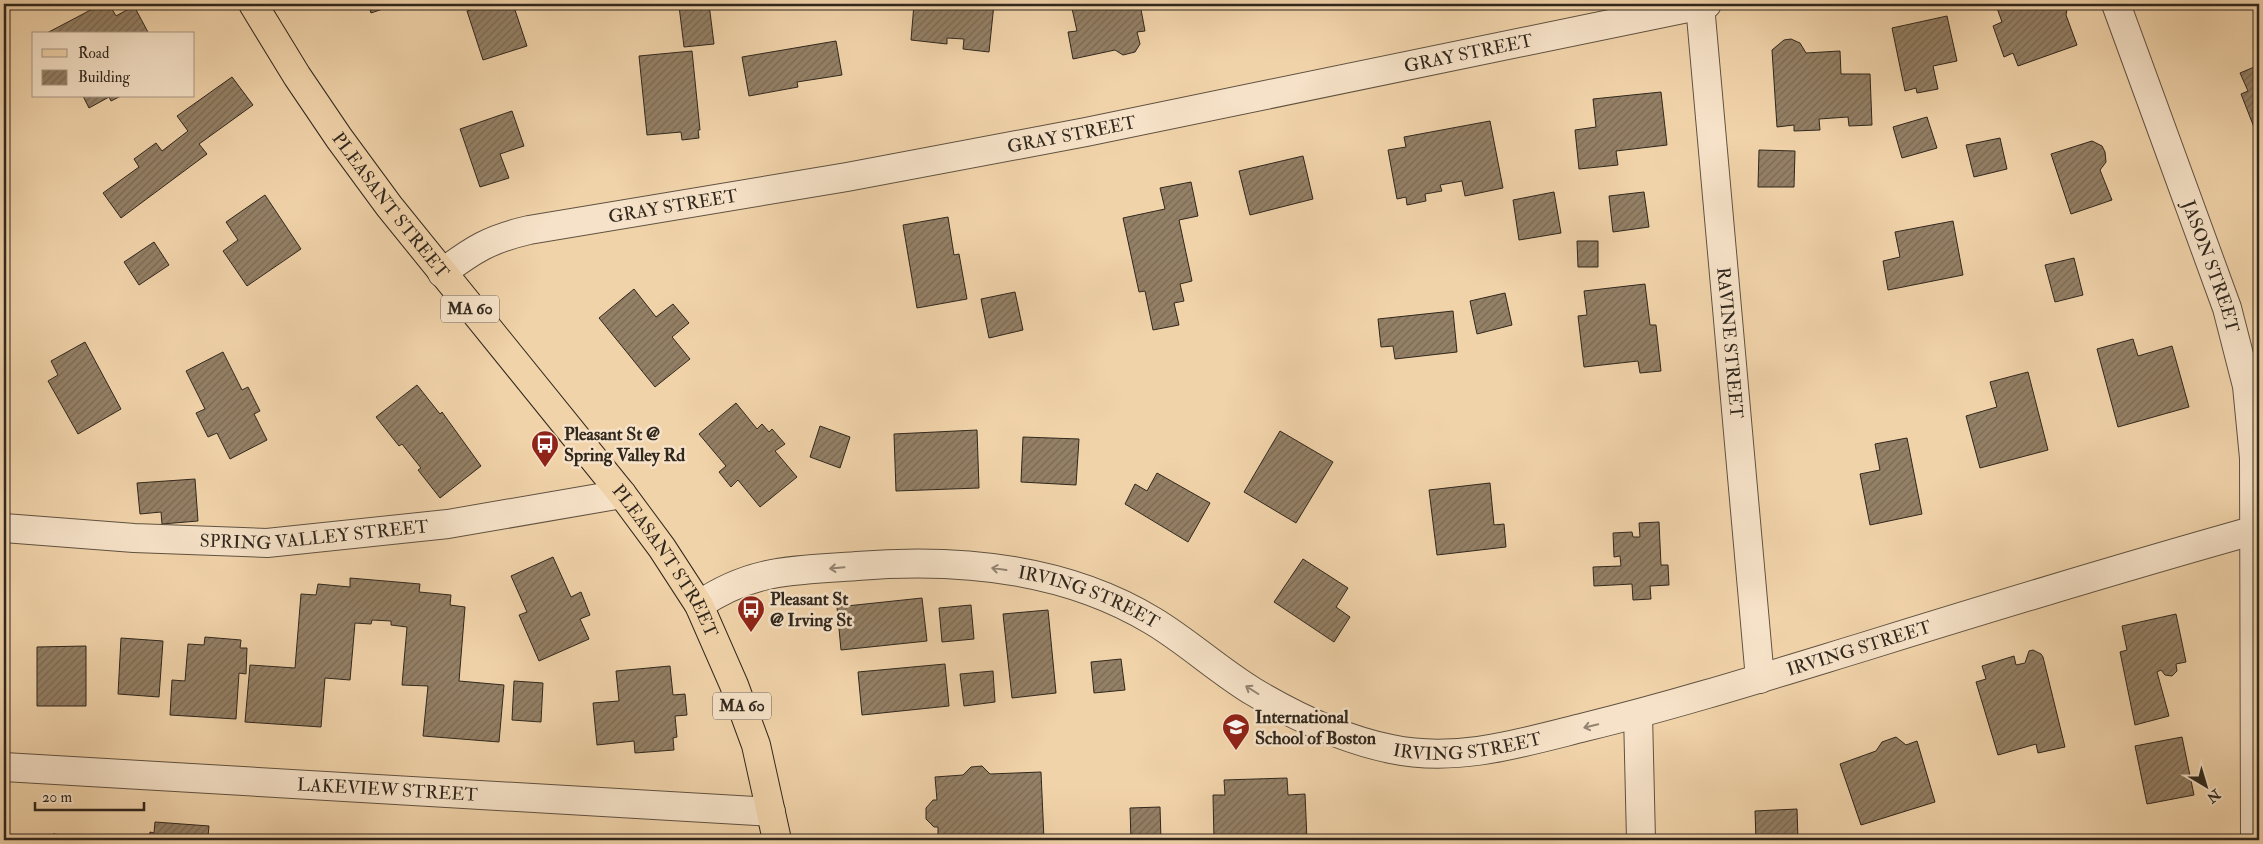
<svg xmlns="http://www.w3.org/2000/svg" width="2263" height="844" viewBox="0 0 2263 844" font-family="'IM FELL Double Pica',serif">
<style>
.building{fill:url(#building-hatch);stroke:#30271d}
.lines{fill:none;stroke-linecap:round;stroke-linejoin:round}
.minor-casing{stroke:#605240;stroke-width:30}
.major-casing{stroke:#30271d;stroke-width:30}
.minor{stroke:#f6e2c8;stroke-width:28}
.major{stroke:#f1d3aa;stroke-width:28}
.oneway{stroke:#938472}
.labels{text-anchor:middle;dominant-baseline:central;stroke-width:5;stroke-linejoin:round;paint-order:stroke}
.shield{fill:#f6e2c8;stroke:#6b5f50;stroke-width:1}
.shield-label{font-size:16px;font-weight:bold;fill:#30271d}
.street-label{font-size:18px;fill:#30271d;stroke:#f6e2c8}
.poi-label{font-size:18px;font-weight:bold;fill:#30271d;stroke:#f6e2c8;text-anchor:start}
</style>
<defs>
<pattern id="building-hatch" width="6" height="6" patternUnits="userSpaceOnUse" patternTransform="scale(1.25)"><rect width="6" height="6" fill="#948066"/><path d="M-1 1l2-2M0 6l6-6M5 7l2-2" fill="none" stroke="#796953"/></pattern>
</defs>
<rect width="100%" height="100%" fill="#f1d3aa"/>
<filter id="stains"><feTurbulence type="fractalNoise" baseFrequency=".004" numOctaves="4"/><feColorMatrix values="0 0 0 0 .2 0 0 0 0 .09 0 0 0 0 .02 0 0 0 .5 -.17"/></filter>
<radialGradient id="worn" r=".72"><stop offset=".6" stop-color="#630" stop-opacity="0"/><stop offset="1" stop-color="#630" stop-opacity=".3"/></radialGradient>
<path class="building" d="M102 4H109L116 16 134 6 149 34H45Z
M368 4H397L371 13Z
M489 4H513L527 46 483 60 467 11Z
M709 4 714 44 684 47 679 6Z
M914 4H994L989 52 963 49 964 39 947 38V44L911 40Z
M1071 4H1140L1145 31 1137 32 1140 44 1135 52 1123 55 1115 50 1073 59 1068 32 1077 31Z
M2009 4H2068L2066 15 2077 45 2018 66 2013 53 2004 57 1993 26 2002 22 1997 8Z
M2207 4H2222L2209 9Z
M1947 16 1957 61 1933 66 1938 89 1917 93 1916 88 1905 91 1892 28Z
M1791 39 1800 43 1806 53 1840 51 1841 74H1870L1872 125 1849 126 1848 117 1819 119 1820 130 1794 131V125L1777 127 1772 50 1784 40Z
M836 41 842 75 797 82 798 87 749 96 742 57Z
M692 51 700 130H698L699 138 682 140 681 132 647 135 639 56Z
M2259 65V140L2241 94 2248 91 2240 73Z
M232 77 253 105 199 144 207 154 121 218 103 193 139 167 134 159 156 143 162 151 188 131 177 116Z
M1661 92 1667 145 1616 151 1618 165 1579 169 1575 130 1596 127 1593 99Z
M83 96H121L111 101 109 97 89 108Z
M512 111 524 146 500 154 509 178 480 187 460 129Z
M1927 117 1937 148 1902 158 1893 127Z
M1490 121 1503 188 1465 196 1462 181 1440 185 1442 191 1425 194 1426 201 1407 205 1406 197 1397 199 1388 150 1406 147 1404 137Z
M2000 138 2007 169 1974 177 1966 145Z
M2092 141 2102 146 2105 152 2106 162 2100 170 2112 200 2071 214 2051 154Z
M1759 150 1795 151 1794 187H1758Z
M1303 156 1313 199 1250 215 1239 171Z
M1191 182 1198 216 1179 220 1192 281 1180 284 1184 301 1174 303 1179 325 1153 330 1145 291 1139 292 1123 218 1165 209 1160 188Z
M1554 192 1561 233 1519 240 1513 200Z
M1644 192 1649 227 1613 232 1609 196Z
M265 195 301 249 247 286 223 251 238 240 226 222Z
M948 217 954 255 959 254 967 299 917 308 903 225Z
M1953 221 1963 275 1888 290 1883 261 1900 257 1895 232Z
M1577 241H1598V267H1578Z
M154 242 169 265 139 285 124 262Z
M2074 258 2083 295 2055 302 2045 265Z
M1645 284 1650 325H1656L1661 371 1640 373 1638 361 1584 367 1578 316 1587 315 1584 291Z
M634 289 656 317 673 304 689 323 672 337 690 359 655 387 599 318Z
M1015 292 1023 330 989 338 981 299Z
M1505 293 1512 325 1477 334 1470 301Z
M1453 311 1457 352 1395 359 1393 346 1381 347 1378 319Z
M2133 339 2138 356 2172 346 2189 407 2118 427 2097 349Z
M85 342 121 409 78 434 48 381 58 375 51 361Z
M223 352 242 390 248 387 260 411 254 414 267 440 230 459 217 433 208 437 196 413 205 409 186 371Z
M2028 372 2048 450 1980 468 1966 416 1997 407 1990 382Z
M417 385 440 414 442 412 481 466 440 498 418 470 421 468 402 444 399 446 376 417Z
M736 403 757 429 762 424 769 432 772 429 785 444 775 451 797 477 760 507 738 480 731 487 719 472 726 466 699 434Z
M820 426 850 437 840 468 810 457Z
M977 430 979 488 896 491 894 434Z
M1280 431 1333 462 1296 523 1244 492Z
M1023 437 1079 439 1076 485 1021 482Z
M1907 438 1922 514 1870 525 1860 474 1880 470 1875 444Z
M1157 473 1210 503 1188 542 1125 504 1135 484 1147 491Z
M195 479 198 521 162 524 161 512 140 514 137 483Z
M1490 483 1494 525 1504 524 1506 547 1437 555 1429 490Z
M1659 522 1661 565H1668L1669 585 1650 586 1651 599 1633 600 1632 584 1594 586 1593 567 1621 566 1620 556 1614 557 1613 533 1632 532 1633 537H1640L1639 523Z
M553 557 571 597 581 592 590 615 580 619 589 639 539 661 519 615 527 612 511 576Z
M1303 559 1348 588 1336 607 1350 617 1334 642 1274 602Z
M350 578 420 584 419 592 451 595 450 605 465 607 459 681 504 685 499 742 423 736 428 686 402 685 407 627 391 625V621L372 620 371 624 355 623 350 680 325 678 321 727 245 722 250 665 295 668 301 594 316 595 318 584 350 587Z
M922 598 927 641 841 650 837 607Z
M971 605 974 639 942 642 939 608Z
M1048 610 1056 693 1012 698 1003 614Z
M2176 614 2186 662 2176 664 2177 671 2172 676 2165 675 2161 670 2157 672 2169 716 2135 725 2120 652 2127 650 2122 626Z
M205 637 241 640 240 648H247L246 674 239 673 236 719 170 715 172 680 185 681 188 644 204 645Z
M121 638 163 641 159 697 118 694Z
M86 646V706H37V647Z
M2033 650 2041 654 2043 657 2065 747 2038 753 2036 744 1998 755 1976 682 1986 679 1982 666 2014 656 2016 665 2025 663 2029 651Z
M1121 659 1125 690 1094 693 1091 662Z
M945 664 949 706 862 715 858 672Z
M670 666 673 695 685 694 687 715 675 716 677 737 673 738 674 750 635 753 634 741 597 745 593 703 619 701 616 671Z
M993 671 995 702 964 706 960 674Z
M514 681 543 683 541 722 512 720Z
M1896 737 1906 745 1917 741 1935 802 1861 825 1840 764 1876 751 1882 742Z
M2182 737 2194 795 2147 804 2135 746Z
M982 766 990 774 1041 772 1044 840H938V827H934L926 819V808L933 800H937L935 777 963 775 971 767Z
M1287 778 1288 795 1305 794 1307 840H1214L1213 795H1225L1224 780Z
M1160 807 1161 840H1131L1130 808Z
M1797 809 1798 840H1756L1755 811Z
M155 822 209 826 208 836H212V840H149L150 832 154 833Z
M53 834 82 837 81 840H53Z
M245 835 317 840H244Z"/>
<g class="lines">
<g class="minor-casing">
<g id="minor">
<path id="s1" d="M2116 4 2227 308 2247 386 2254 458 2255 840"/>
<path id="s2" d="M1700 5 1760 679"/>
<path id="s3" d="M442 273C474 249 490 239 529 230L847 177 1086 132 1707 4"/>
<path id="s4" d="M4 528 134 538 267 543 448 524 622 494"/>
<path id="s5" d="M699 605C753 568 795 571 857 566 957 558 1064 567 1153 621 1188 642 1219 671 1254 692 1296 717 1342 739 1391 749 1457 763 1521 743 1585 727 1679 704 1771 675 1863 647 1995 606 2127 566 2259 529"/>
<path d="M1638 714 1641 840"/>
<path id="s6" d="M4 767 771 812"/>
</g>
</g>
<g class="major-casing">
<g id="major">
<path id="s7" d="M253 4 297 76 339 138 389 206 622 494 662 548 699 605 734 685 756 745 777 840"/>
</g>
</g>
<use href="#minor" class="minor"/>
<use href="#major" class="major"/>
</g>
<defs><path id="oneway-shaft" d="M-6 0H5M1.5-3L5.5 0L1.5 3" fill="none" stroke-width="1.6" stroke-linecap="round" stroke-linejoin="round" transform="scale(1.25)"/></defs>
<g class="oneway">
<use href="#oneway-shaft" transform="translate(837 568) rotate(175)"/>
<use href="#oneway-shaft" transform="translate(999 569) rotate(-172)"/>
<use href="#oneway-shaft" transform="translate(1252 690) rotate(-148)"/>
<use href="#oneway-shaft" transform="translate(1591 726) rotate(166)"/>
</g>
<defs>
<g id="bus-pin" transform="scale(1.4375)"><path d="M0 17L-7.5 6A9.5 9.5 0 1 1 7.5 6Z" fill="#8f2418" stroke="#f6e2c8"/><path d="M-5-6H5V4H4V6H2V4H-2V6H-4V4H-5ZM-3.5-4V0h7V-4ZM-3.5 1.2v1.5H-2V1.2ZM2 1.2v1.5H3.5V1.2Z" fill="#fff"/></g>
<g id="school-pin" transform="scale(1.4375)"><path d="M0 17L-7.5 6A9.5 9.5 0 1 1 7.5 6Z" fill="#8f2418" stroke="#f6e2c8"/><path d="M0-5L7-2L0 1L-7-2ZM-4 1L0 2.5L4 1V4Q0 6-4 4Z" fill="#fff"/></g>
</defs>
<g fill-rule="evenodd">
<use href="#bus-pin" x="545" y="444"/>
<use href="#bus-pin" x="751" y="609"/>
<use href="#school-pin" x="1236" y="727"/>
</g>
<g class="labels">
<g class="shield">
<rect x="441" y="295.5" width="58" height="27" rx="4"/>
<rect x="713" y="692.5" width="58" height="27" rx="4"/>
</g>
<g class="shield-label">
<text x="470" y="309">MA 60</text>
<text x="742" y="706">MA 60</text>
</g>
<g class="street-label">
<text stroke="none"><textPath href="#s3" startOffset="1054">GRAY STREET</textPath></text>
<text stroke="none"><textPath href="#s3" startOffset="649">GRAY STREET</textPath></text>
<text stroke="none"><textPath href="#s7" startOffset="244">PLEASANT STREET</textPath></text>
<text stroke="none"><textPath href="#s3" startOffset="244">GRAY STREET</textPath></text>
<text stroke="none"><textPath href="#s1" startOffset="279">JASON STREET</textPath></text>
<text stroke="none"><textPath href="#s2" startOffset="339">RAVINE STREET</textPath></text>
<text stroke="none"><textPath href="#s4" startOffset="311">SPRING VALLEY STREET</textPath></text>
<text stroke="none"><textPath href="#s7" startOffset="694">PLEASANT STREET</textPath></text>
<text stroke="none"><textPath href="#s5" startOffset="402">IRVING STREET</textPath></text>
<text stroke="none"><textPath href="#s5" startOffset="1226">IRVING STREET</textPath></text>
<text stroke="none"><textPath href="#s5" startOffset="821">IRVING STREET</textPath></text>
<text stroke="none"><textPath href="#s6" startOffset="384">LAKEVIEW STREET</textPath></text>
</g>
<g class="poi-label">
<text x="564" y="434">Pleasant St @<tspan x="564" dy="21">Spring Valley Rd</tspan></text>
<text x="770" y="599">Pleasant St<tspan x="770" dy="21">@ Irving St</tspan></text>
<text x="1255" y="717">International<tspan x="1255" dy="21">School of Boston</tspan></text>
</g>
</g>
<rect width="2263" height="844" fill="none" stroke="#f1d3aa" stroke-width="20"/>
<rect x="5" y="5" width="2253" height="834" fill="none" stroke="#30271d" stroke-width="2.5"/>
<rect x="10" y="10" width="2243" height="824" fill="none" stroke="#30271d"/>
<rect x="32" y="32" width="162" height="65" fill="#f6e2c8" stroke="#a79784"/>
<rect x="42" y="49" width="25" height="8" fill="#f1d3aa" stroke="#a79784"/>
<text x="78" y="58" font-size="15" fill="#30271d">Road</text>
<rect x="42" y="70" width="25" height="15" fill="url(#building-hatch)" stroke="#a79784"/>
<text x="78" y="82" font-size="15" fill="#30271d">Building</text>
<g transform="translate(2206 786) rotate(142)" stroke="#f6e2c8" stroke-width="4" paint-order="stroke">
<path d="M0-4L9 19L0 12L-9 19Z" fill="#30271d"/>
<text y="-8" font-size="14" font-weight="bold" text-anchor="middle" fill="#30271d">N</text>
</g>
<path d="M35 802v8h109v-8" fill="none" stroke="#30271d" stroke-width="2.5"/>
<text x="42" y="802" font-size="15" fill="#30271d" stroke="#f6e2c8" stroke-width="4" paint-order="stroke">20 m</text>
<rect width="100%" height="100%" filter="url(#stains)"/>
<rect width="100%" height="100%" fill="url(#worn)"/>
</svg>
